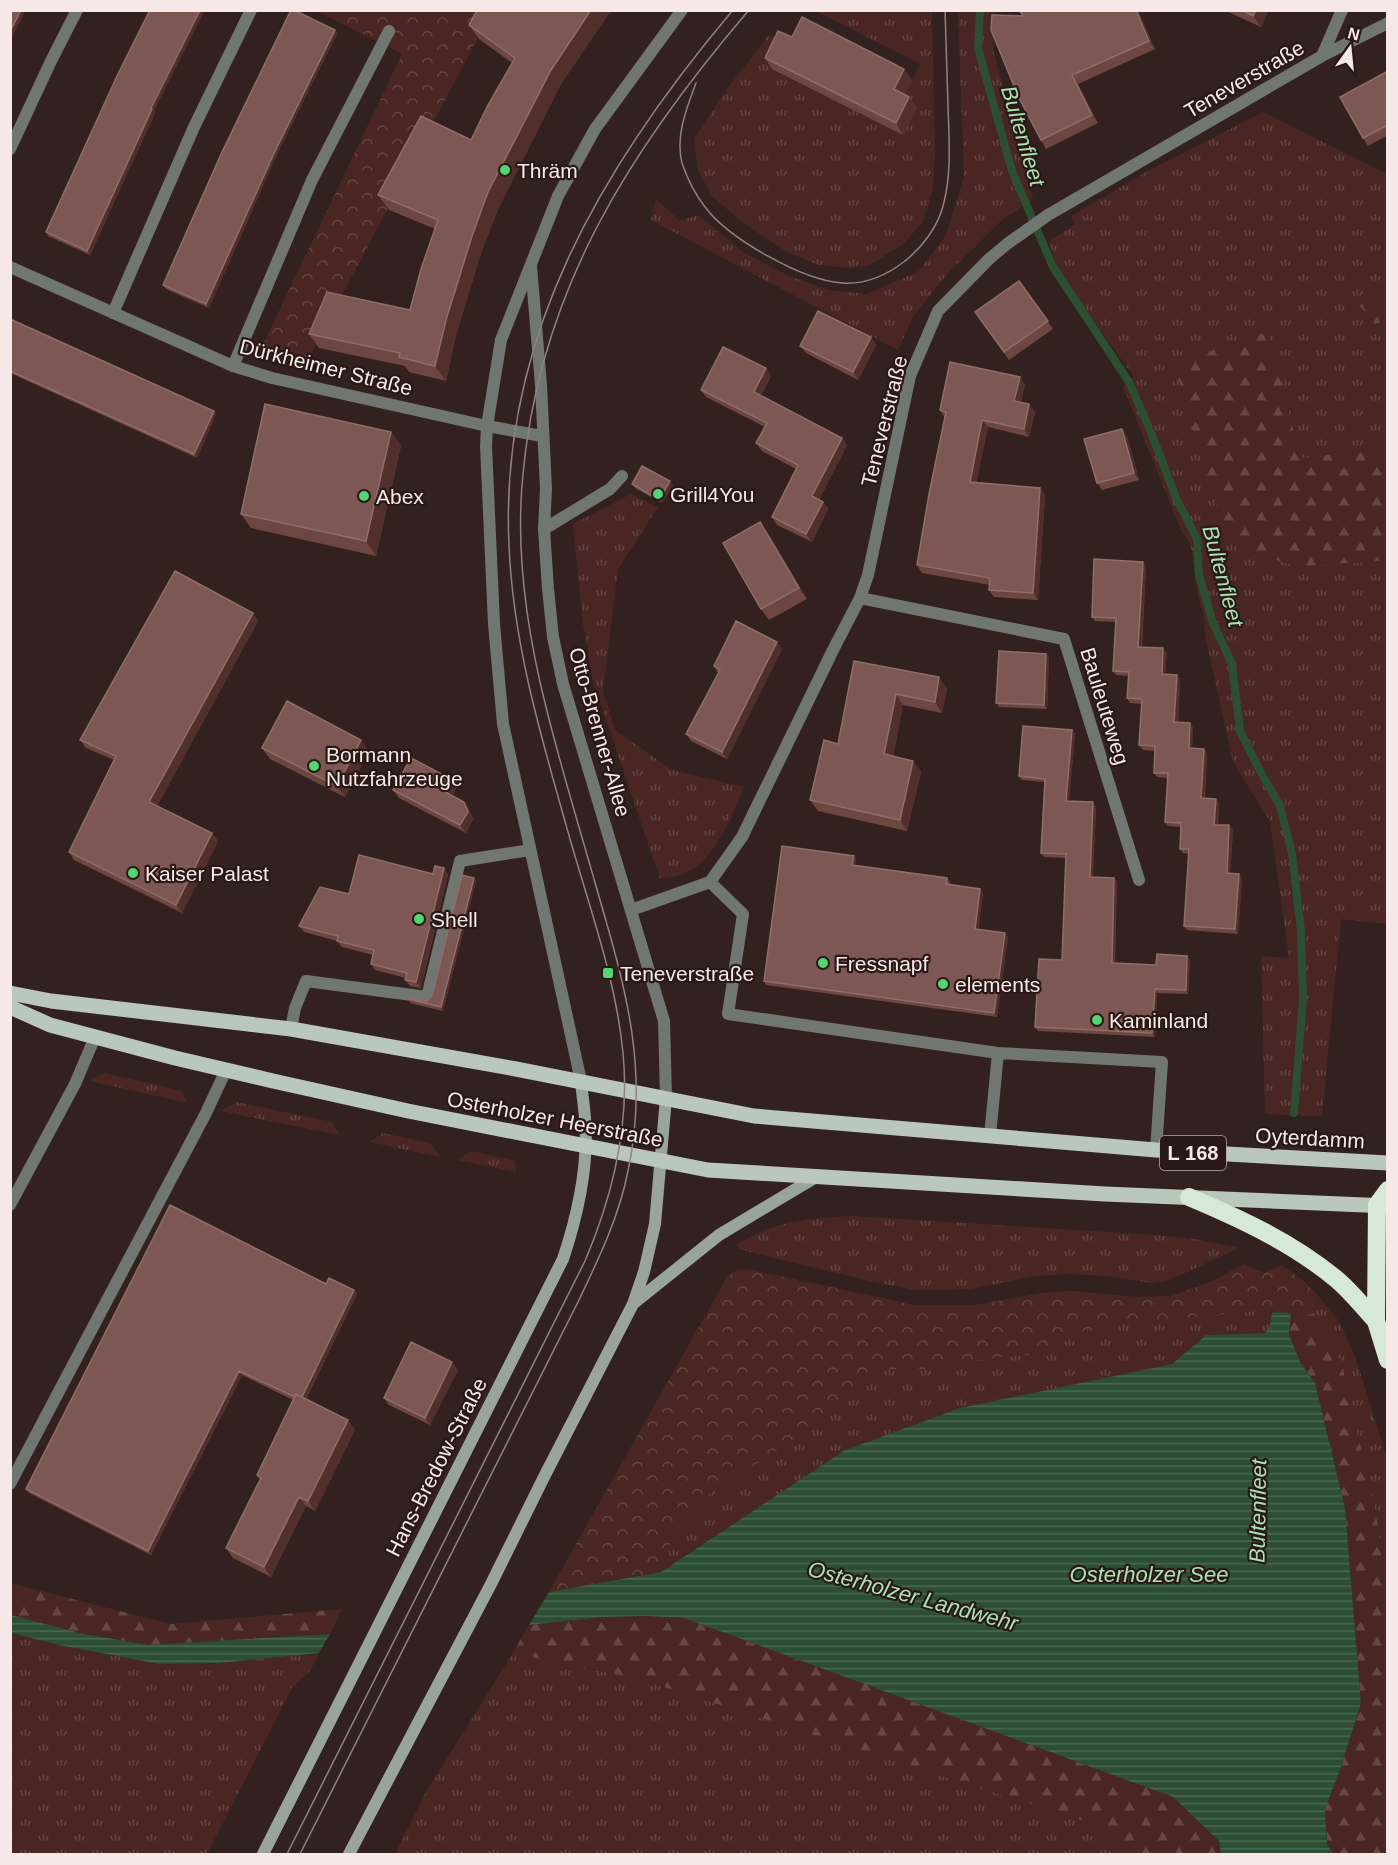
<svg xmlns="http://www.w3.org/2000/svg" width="1398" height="1865" viewBox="0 0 1398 1865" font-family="Arial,sans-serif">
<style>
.grass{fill:url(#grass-tufts)}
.forest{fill:url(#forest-firs)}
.park{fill:url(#park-crowns)}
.water{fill:url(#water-rules)}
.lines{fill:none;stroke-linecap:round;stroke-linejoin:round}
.stream{stroke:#2c4e32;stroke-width:8}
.service{stroke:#6f7770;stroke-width:12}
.minor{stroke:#6f7770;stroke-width:12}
.tertiary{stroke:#6f7770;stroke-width:12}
.secondary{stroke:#99a49a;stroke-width:12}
.primary{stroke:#b9c8bb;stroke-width:15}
.motorway{stroke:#d6e8d8;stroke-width:18}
.tram{stroke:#918180;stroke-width:1.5}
.wall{fill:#6d4541}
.shaded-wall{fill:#502f2c}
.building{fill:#7c5753;stroke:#8f6e6a;stroke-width:1.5}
.poi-dot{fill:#52d673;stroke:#291816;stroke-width:2}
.labels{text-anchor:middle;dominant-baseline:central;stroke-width:4.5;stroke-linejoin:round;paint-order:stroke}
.shield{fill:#291816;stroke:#b8aaa8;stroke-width:1.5}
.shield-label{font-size:20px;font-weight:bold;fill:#f5e8e7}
.street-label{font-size:21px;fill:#f5e8e7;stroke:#291816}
.poi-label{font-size:21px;fill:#f5e8e7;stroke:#291816;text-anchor:start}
.water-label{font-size:22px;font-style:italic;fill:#a8e2b1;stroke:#291816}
</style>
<defs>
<pattern id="grass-tufts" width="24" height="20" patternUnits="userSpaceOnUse" patternTransform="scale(1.5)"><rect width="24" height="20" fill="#492623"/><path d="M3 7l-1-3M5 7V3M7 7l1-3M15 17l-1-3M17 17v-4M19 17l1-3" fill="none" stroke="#644643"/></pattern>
<pattern id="forest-firs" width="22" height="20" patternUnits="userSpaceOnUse" patternTransform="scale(1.5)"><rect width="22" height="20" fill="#492623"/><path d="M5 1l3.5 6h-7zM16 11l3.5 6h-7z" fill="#644643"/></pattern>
<pattern id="park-crowns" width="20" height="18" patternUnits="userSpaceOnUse" patternTransform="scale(1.5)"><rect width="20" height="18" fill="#492623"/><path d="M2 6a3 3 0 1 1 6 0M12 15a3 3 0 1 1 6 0" fill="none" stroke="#644643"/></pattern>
<pattern id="water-rules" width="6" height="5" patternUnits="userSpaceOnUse" patternTransform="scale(1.5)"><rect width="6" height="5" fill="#2c4e32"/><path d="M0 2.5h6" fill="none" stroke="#4b6850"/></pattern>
</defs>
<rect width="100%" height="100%" fill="#33211f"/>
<path class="grass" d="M818 10 932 11 935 154 933 188 923 222 903 244 870 265 850 268 818 265 785 251 742 222 712 196 698 170 694 139 730 85 769 35 902 100 920 64 818 12Z
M958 11H996L993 50 1033 199 1002 220 948 273 914 315 898 350 651 220 656 199 680 221 699 215 744 253 789 276 828 290 867 294 919 271 946 235 964 177Z
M1263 112 1387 174V296L1359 305 1374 324 1387 321 1388 445 1385 449 1301 459 1267 332 1174 363 1195 440 1229 543 1297 567 1387 560V924L1341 919 1322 1116 1265 1114 1261 956 1289 958 1270 821 1233 762 1206 640 1203 611 1198 597 1191 545 1180 528 1123 386 1134 377 1088 313 1056 265 1049 241 1075 225 1071 216 1146 172Z
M631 494 658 507 618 569 603 691 615 730 672 770 744 787C730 819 715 864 678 876 672 877 666 878 660 879L593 681 583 624 573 524Z
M105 1073 181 1091 188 1103 90 1081Z
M236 1102 332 1122 340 1135 221 1111Z
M383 1133 430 1143 441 1157 369 1142Z
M471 1151 515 1161 516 1172 458 1160Z
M853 1216 1156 1235 1195 1239 1239 1248 1183 1274 1168 1280 1152 1283 1106 1276 1070 1274 1036 1276 971 1289 942 1290H915L870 1281 750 1252 740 1249 737 1245C771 1221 812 1218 853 1216Z
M1320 1298 1338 1320 1355 1356 1387 1458V1610L1381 1549 1373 1494 1352 1413 1342 1363 1315 1315Z
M1255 1311 1272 1312 1270 1325 1266 1333 1206 1335 1172 1364 960 1408 845 1450 661 1572 673 1536 710 1493 777 1451 854 1397 882 1369H925L968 1361 1053 1352 1071 1335 1119 1319 1155 1321Z
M10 1633 59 1645 159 1664 219 1663 319 1653 309 1673 293 1686 207 1854H11Z
M511 1656 531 1657 639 1679 1090 1823 1129 1846 1131 1854H395L426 1792Z"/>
<path class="forest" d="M1387 296V321L1374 324 1359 305Z
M1267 332 1301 458 1385 449 1387 445V560L1297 567 1229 543 1195 440 1174 363Z
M1291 1313 1315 1315 1342 1363 1352 1413 1373 1494 1381 1549 1388 1610 1387 1854H1333L1327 1844 1325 1809 1341 1767 1361 1703 1345 1508 1315 1383 1300 1362 1289 1334Z
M10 1583 171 1624 342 1609 330 1634 149 1645 84 1634 11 1615Z
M646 1616 684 1618 1173 1797 1219 1841 1221 1854H1131L1129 1846 1090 1823 639 1679 531 1657 511 1656 529 1625 604 1617Z"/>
<path class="park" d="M317 11H492L305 365 259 353 402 54Z
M1243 1264 1265 1273 1281 1265 1303 1280 1320 1298 1315 1315 1255 1311 1155 1321 1119 1319 1072 1335 1053 1352 968 1361 925 1369H882L854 1397 777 1451 710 1493 673 1536 661 1572 549 1592 727 1277 737 1270 747 1269 914 1305H975L1042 1293 1072 1291 1138 1297 1171 1296 1213 1281Z"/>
<path class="water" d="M1272 1312 1291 1313 1289 1334 1300 1362 1315 1383 1345 1508 1361 1703 1341 1767 1325 1809 1327 1844 1333 1854H1221L1219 1841 1173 1797 684 1618 646 1616 604 1617 529 1625 549 1592 661 1572 845 1450 960 1408 1172 1364 1206 1335 1265 1333 1270 1325Z
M11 1615 84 1634 149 1645 330 1634 319 1653 219 1663 159 1664 59 1645 11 1633Z"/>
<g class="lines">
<path class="stream" d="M980 10 978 48 1012 171 1053 267 1129 382 1150 430 1177 500 1197 539 1199 575 1213 623 1232 664 1240 731 1260 771 1280 806 1292 853 1301 931 1303 999 1294 1113"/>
<path class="service" d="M10 149 51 61 77 10
M113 313 194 127 251 10
M233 366 312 180 389 31
M544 529 610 489 622 476
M710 882 743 914 728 1014 998 1053 1162 1062 1156 1150
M291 1029 295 1008 306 981 427 997 460 861 530 850
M990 1136 998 1053
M10 1205 75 1084 95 1037
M10 1484 206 1113 226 1070"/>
<path class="minor" d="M1322 56 1342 10
M10 267 233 366 272 378 487 426 542 436
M860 598 1064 639 1139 880
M631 910 710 882 742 837 834 648 860 598 868 575 910 376 938 311 989 259 1007 244 1048 215 1322 56 1388 23"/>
<path class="tertiary" d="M531 266 541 385 546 489 544 529 548 589 553 637 563 684 664 1021 666 1098
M581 1081 503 724 494 624 486 446 487 426 501 340 558 196 595 129 682 10"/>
<path class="secondary" d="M634 1303 719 1235 816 1177
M263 1854 563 1259C578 1214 589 1165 585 1118 584 1105 582 1093 581 1081
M349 1854 491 1584 544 1477 633 1304 644 1272 655 1224 666 1098"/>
<path class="primary" d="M10 993 51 1001 291 1029 516 1069 754 1116 1156 1150 1388 1163
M10 1007 50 1025 175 1058 273 1081 408 1111 708 1170 1105 1194 1388 1206"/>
<path class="motorway" d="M1388 1190 1377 1205 1376 1321 1388 1360
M1189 1197C1241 1219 1291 1242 1335 1278 1350 1290 1363 1307 1376 1321"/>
<path class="tram" d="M696 83C687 107 675 136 682 163 687 178 695 194 705 207 729 239 802 280 842 283 886 286 932 247 943 206 952 174 949 138 948 106 947 74 946 42 945 10
M287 1854 585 1261C613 1195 630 1124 623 1053 616 980 590 909 570 839 543 743 513 646 509 545 499 338 603 164 733 10
M300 1854 579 1300C599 1258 619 1217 628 1171 649 1073 627 993 600 900 582 836 562 772 546 707 527 632 515 552 523 474 540 290 631 148 749 10"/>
</g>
<path class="wall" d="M477 10H611L561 84 499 207 482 250 456 335 446 381 409 372 405 366 319 348 309 334 410 310 435 229 389 210 378 195 471 140 512 63 479 39 469 25Z
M1138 10 1155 49 1078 84 1098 123 1046 149 1041 140 1023 16Z
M1224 10H1269L1261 27Z
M335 30 337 34 278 152 209 308 166 289 163 285Z
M792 37 904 69 912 80 905 94 917 108 903 135 772 69 765 58Z
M1388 71V135L1368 146 1363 138Z
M154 111 155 113 90 255 48 236 46 232Z
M1019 281 1053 329 1009 360 975 312Z
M10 319 214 411 216 414 197 458 10 373Z
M871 337 876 345 858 380 806 353 800 346Z
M766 368 771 376 761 396 842 438 847 445 819 500 823 502 828 509 812 542 777 525 772 517 796 469 762 451 756 443 765 427 706 397 701 390Z
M1025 384 1021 402 1029 404 1035 412 1029 437 988 427 976 483 1040 488 1045 495 1038 600 994 597 989 590 990 585 922 573 917 565 945 418 940 410Z
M391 432 401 446 376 556 251 528 241 514Z
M1127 436 1139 480 1102 490 1097 483Z
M632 484 673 485 662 503 635 488Z
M768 533 807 599 769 620 761 609Z
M1143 562 1146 566 1142 647 1167 653 1165 674 1177 675 1180 679 1178 722 1193 727 1192 748 1204 749 1207 754 1205 798 1216 799 1219 804 1218 825H1229L1233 830 1230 873 1242 878 1238 934 1187 930 1184 926 1189 854 1183 853 1180 849 1181 827 1168 826 1165 822 1168 778 1157 777 1154 773 1155 751 1143 750 1139 745 1142 704 1130 703 1127 698 1128 676 1116 675 1113 671 1116 622 1095 621 1092 617Z
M253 613 258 621 157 806 212 833 218 841 182 913 74 860 69 852 114 760 86 748 80 740Z
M782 649 727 759 691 741 686 734 718 673 714 666Z
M1046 654 1049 657 1047 709 999 707 996 703Z
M854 661 947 688 942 713 903 705 893 756 913 761 921 772 907 831 818 811 810 800 838 744Z
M1072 730 1075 734 1069 801 1096 806 1093 877 1114 878 1117 882 1115 963 1156 965 1187 956 1190 960 1188 994 1157 993 1155 1037 1038 1031 1035 1027 1062 960 1066 858 1044 857 1041 853 1045 782 1022 780 1019 776Z
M262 748 369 751 345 797 270 759Z
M457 787 452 796 464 802 469 809 473 819 466 833 399 798 393 790Z
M854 856 856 860 855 866 947 878 950 882 949 885 980 889 983 893 978 930 1008 937 997 1017 766 985 764 981Z
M433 874H448L421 988 410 986 405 980 406 978 375 970 371 964 373 955 342 947 337 941 304 932 299 926 349 894Z
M474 878 476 881 443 1011 410 1003 408 999 427 1001 432 996Z
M326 1284 354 1290 357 1294 306 1399 348 1420 355 1430 315 1511 306 1506 271 1577 233 1558 226 1548 260 1480 257 1475 293 1400 242 1375 151 1555 29 1493 26 1489Z
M452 1362 458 1370 430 1425 389 1405 384 1398Z"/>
<path class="shaded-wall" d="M21 10H26L10 42 11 32Z
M200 10H205L154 111 155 113 90 255 87 251 151 108Z
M591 10H611L561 84 499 207 482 250 456 335 446 381 435 366 446 320 472 236 488 192 551 70Z
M1136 10H1138L1155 49 1149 41Z
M1256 10H1269L1261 27 1253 16Z
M335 30 337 34 278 152 209 308 206 304 276 149Z
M904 69 912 80 902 100 894 89Z
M1072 75 1078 84 1098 123 1092 115Z
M909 97 917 108 903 135 896 123Z
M871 337 876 345 858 380 853 372Z
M766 368 771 376 759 400 754 392Z
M1020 377 1025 384 1019 408 1014 401Z
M1029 404 1035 412 1029 437 1024 429Z
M214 411 216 414 197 458 194 454Z
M982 420 988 427 975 490 970 482Z
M1122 429 1127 436 1139 480 1134 473Z
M391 432 401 446 376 556 366 541Z
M842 438 847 445 817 504 812 496Z
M670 481 673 485 662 503 659 500Z
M1040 488 1045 495 1038 600 1033 593Z
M823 502 828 509 812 542 806 534Z
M760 522 768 533 807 599 799 588Z
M1143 562 1146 566 1141 652 1138 647Z
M253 613 258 621 155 810 149 802Z
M777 642 782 649 727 759 722 752Z
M1163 648 1167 653 1165 678 1162 674Z
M1046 654 1049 657 1047 709 1044 705Z
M1177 675 1180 679 1178 726 1174 722Z
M939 677 947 688 942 713 935 702Z
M896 694 903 705 892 765 884 754Z
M1190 723 1193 727 1192 753 1189 748Z
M1072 730 1075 734 1069 805 1066 801Z
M361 740 369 751 345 797 337 786Z
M1204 749 1207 754 1204 803 1201 798Z
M913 761 921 772 907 831 900 820Z
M451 779 457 787 450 799 445 792Z
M1216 799 1219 804 1217 829 1214 825Z
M464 802 469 809 473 819 466 833 460 825Z
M1093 802 1096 806 1093 881 1090 877Z
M1229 825 1233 830 1230 877 1227 873Z
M212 833 218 841 182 913 176 905Z
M854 856 856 860 855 869 852 865Z
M444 868 448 874 421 988 416 982Z
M1239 874 1242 878 1238 934 1235 929Z
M474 878 476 881 443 1011 441 1007Z
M1114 878 1117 882 1114 967 1112 963Z
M980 889 983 893 978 933 975 929Z
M1005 933 1008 937 997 1017 994 1013Z
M1187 956 1190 960 1188 994 1186 990Z
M1155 989 1157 993 1155 1037 1152 1033Z
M354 1290 357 1294 303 1404 300 1400Z
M452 1362 458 1370 430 1425 425 1418Z
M239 1371 242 1375 151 1555 148 1551Z
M348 1420 355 1430 315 1511 308 1501Z
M299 1497 306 1506 271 1577 264 1567Z"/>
<path class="building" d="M10 10H21L10 32Z
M150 10H200L151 108 152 109 87 251 46 232 117 76Z
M291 10H294L335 30 276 149 206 304 163 285 222 152Z
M477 10H591L551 70 488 192 472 236 446 320 435 366 399 357 400 353 309 334 327 292 410 310 421 269 438 220 378 195 421 116 471 140 488 105 515 58 469 25Z
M1019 10H1136L1149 41 1072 75 1092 115 1041 140 1018 96 991 30 992 15 1023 16Z
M1241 10H1256L1253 16Z
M802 17 904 69 894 89 909 97 896 123 765 58 778 31 792 37Z
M1388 71V125L1363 138 1340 97Z
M1019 281 1048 321 1004 352 975 312Z
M818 311 871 337 853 372 800 346Z
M10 319 214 411 194 454 10 371Z
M723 347 766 368 754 392 842 438 812 496 823 502 806 534 772 517 798 465 756 443 767 423 701 390Z
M950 362 1020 377 1014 401 1029 404 1024 429 982 420 970 482 1040 488 1033 593 989 590 990 578 917 565 929 494 946 412 940 410Z
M265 404 391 432 366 541 241 514Z
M1122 429 1134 473 1097 483 1084 439Z
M642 466 670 481 659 500 632 484Z
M760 522 799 588 761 609 723 543Z
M1094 559 1143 562 1138 647 1163 648 1162 674 1177 675 1174 722 1190 723 1189 748 1204 749 1201 798 1216 799 1214 825H1229L1227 873 1239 874 1235 929 1184 926 1189 849H1180L1181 823 1165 822 1168 773H1154L1155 746 1139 745 1142 699 1127 698 1129 672 1113 671 1116 618 1092 617Z
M175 571 253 613 149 802 212 833 176 905 69 852 116 756 80 740Z
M736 621 777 642 722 752 686 734 720 670 714 666Z
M999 651 1046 654 1044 705 996 703Z
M854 661 939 677 935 702 896 694 884 754 913 761 900 820 810 800 824 740 838 744Z
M287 701 361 740 337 786 262 748Z
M1023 726 1072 730 1066 801 1093 802 1090 877 1114 878 1112 963 1156 965 1157 954 1187 956 1186 990 1155 989 1152 1033 1035 1027 1039 959 1062 960 1066 854 1041 853 1045 779 1019 776Z
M411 758 451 779 445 792 464 802 468 812 460 825 393 790Z
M782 846 854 856 852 865 947 878 946 884 980 889 975 929 1005 933 994 1013 764 981Z
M359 855 433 874 435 866 444 868 416 982 405 980 407 973 371 964 374 950 337 941 338 936 299 926 320 887 349 894Z
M462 875 474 878 441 1007 408 999 427 1001 432 996Z
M170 1205 326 1284 329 1278 354 1290 302 1397 296 1394 295 1397 239 1371 148 1551 26 1489Z
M411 1342 452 1362 425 1418 384 1398Z
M296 1394 348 1420 308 1501 299 1497 264 1567 226 1548 261 1478 257 1475Z"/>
<g class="poi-dot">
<circle cx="505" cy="170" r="6"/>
<circle cx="658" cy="494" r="6"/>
<circle cx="364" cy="496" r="6"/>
<circle cx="314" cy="766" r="6"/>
<circle cx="133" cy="873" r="6"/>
<circle cx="419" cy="919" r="6"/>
<circle cx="823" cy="963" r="6"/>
<rect x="602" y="967" width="12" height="12" rx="3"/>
<circle cx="943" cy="984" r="6"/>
<circle cx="1097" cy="1020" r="6"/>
</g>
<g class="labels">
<rect class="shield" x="1160" y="1136" width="66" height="34" rx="4.5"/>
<g class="shield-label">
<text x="1193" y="1153">L 168</text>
</g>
<g class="street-label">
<text transform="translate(1244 79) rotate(-30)">Teneverstraße</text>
<text transform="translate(326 367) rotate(14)">Dürkheimer Straße</text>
<text transform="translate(884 421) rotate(-76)">Teneverstraße</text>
<text transform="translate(1105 706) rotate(73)">Bauleuteweg</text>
<text transform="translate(600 732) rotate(74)">Otto-Brenner-Allee</text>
<text transform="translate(555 1119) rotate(11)">Osterholzer Heerstraße</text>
<text transform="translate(1310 1138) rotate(3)">Oyterdamm</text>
<text transform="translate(436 1467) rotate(-63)">Hans-Bredow-Straße</text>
</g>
<g class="poi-label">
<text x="517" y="170">Thräm</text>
<text x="670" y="494">Grill4You</text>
<text x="376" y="496">Abex</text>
<text x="326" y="754">Bormann<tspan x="326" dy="24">Nutzfahrzeuge</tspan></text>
<text x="145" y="873">Kaiser Palast</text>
<text x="431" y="919">Shell</text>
<text x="835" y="963">Fressnapf</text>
<text x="620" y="973">Teneverstraße</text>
<text x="955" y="984">elements</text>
<text x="1109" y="1020">Kaminland</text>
</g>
<g class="water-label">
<text transform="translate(1023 136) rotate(73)">Bultenfleet</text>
<text transform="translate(1223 576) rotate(75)">Bultenfleet</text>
<text transform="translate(1258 1511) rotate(-89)">Bultenfleet</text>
<text x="1149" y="1574">Osterholzer See</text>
<text transform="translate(913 1596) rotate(15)">Osterholzer Landwehr</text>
</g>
</g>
<rect width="1398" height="1865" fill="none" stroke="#f5e8e7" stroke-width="24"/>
<g transform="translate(1350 48) rotate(15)" stroke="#291816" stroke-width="4.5" paint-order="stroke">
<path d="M0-4.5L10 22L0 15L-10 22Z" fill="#f5e8e7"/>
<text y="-9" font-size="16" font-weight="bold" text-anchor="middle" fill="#f5e8e7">N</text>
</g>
</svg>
